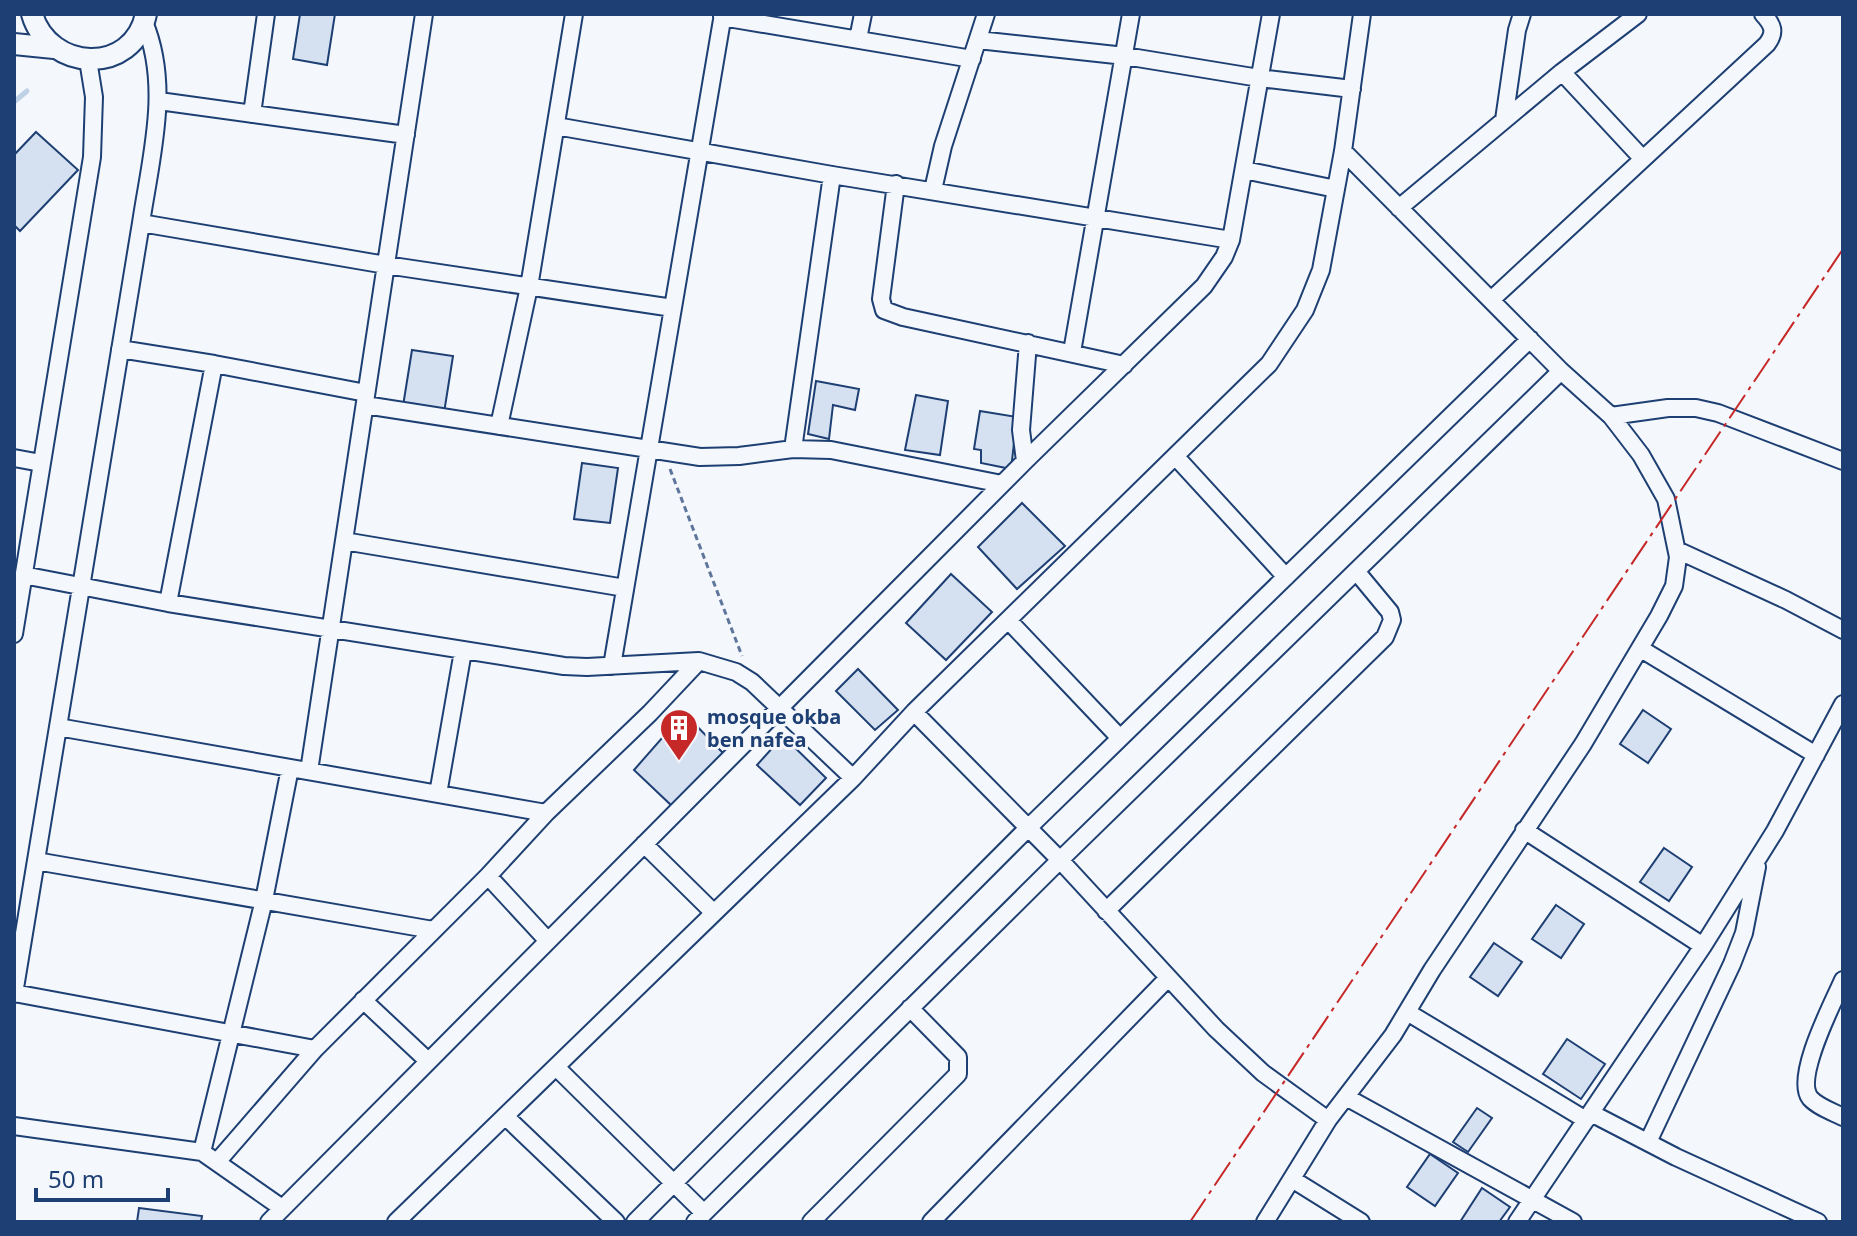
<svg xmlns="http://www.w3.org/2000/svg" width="1857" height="1236" viewBox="0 0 1857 1236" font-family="'Noto Sans',sans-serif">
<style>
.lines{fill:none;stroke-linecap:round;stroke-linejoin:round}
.stream{stroke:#bed0e5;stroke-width:5}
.building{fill:#d5e0f0;stroke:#1d3f73;stroke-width:2}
.minor-casing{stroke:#1d3f73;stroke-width:20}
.tertiary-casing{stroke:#1d3f73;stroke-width:24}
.path{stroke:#5e769c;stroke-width:3;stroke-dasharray:6 4;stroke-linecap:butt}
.minor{stroke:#f4f7fb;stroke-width:16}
.tertiary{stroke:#f4f7fb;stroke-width:20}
.power{stroke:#c62828;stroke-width:2;stroke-dasharray:28 6 4 6;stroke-linecap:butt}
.labels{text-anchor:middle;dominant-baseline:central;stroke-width:6;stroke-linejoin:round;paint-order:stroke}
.poi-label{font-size:20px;font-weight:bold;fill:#1d3f73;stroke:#f4f7fb;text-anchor:start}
</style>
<rect width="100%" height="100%" fill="#f4f7fb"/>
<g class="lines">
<path class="stream" d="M14 102 27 91"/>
</g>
<path class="building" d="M300 14H335L327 65 293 59Z
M36 132 78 170 20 231 14 225V155Z
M412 350 453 356 444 413 403 406Z
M816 381 859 389 855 410 833 405 829 439 808 434Z
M916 395 948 401 940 455 905 450Z
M980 411 1017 417 1011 469 981 463V450L974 449Z
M582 463 618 468 610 523 574 519Z
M1022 503 1065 546 1017 589 978 547Z
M951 574 992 612 946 660 906 623Z
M858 669 898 710 875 730 836 691Z
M1643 710 1671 729 1648 763 1620 744Z
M684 713 724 754 672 806 634 770Z
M783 736 826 778 800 805 757 765Z
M1664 848 1692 867 1669 901 1640 882Z
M1556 905 1584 924 1561 958 1532 939Z
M1494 943 1522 962 1498 996 1470 977Z
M1567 1039 1605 1064 1581 1099 1543 1074Z
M1477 1108 1492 1118 1468 1152 1453 1142Z
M1430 1154 1458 1173 1435 1206 1407 1187Z
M1482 1188 1510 1207 1499 1222H1460Z
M139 1208 202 1216 201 1222H137Z"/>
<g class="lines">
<g class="minor-casing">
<path id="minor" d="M722 17 972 59
M858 39 863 14
M978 40 1125 56 1259 78 1352 89
M1562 72 1642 158
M159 101 406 135
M252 114 266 14
M1504 120 1517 30 1522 14
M556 126 832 175 1231 240
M1244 170 1336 189
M896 184 881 299 884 310 903 317 1124 365
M933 190 943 146 986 14
M1399 208 1562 72 1638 14
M141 223 386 265 673 308
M1491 300 1767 44C1776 32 1773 25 1763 14
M120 349 214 364
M1072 352 1131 14
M365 405 700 457 739 456 793 449 831 450 1002 484
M1611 416 1668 408H1696L1718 413 1843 461
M499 426 529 287 574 14
M793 449 832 175
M1176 457 1286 577
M14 458 41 463
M1025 461 1021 430 1028 343
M344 541 625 588
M1677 550 1786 600 1843 630
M23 575 168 603 564 666 587 667 699 661 736 672 752 682 853 778
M168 603 214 364 366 393
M1008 620 1120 738
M14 634 92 157 94 97 88 60
M1641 649 1816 755
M612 666 723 14
M914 712 1060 860 1216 1029 1263 1073 1328 1120
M58 727 546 813
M309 771 424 14
M438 794 463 651
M1524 830 1703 946
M644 844 714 913
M36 861 433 930
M488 876 548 941
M1106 911 1385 637 1392 620 1390 612 1356 571
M1843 980C1833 1003 1794 1077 1810 1098 1818 1107 1833 1112 1843 1117
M14 993 315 1049
M14 994 141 223C151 156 171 86 144 22
M363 1000 428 1061
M1407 1012 1586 1120
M556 1067 704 1213
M1346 1097 1573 1222
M1591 1113 1676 1157 1818 1222
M505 1116 616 1222
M14 1126 202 1152
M1648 1142 1732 964 1744 933 1757 867
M217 1162 315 1049 488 876 546 813 650 713 699 661
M1292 1179 1361 1222
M282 1208 202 1152 264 900 290 768
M269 1222 1025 461 1204 286 1224 257 1231 240 1271 14
M396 1222 853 778 914 712 1269 364 1305 310 1321 270 1343 151 1362 14
M635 1222 1028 828 1530 339
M695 1222 1060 860 1561 371
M811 1222 958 1074V1057L910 1008
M931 1222 1168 978
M1265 1222 1328 1120 1393 1035 1432 970 1583 744 1659 616 1674 586 1678 557 1666 499 1641 455 1611 416 1561 371 1343 151
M1517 1222 1703 946 1775 831 1843 704"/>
</g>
<g class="tertiary-casing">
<path id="tertiary" d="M32 14C49 72 133 76 146 14
M14 44 54 48"/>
</g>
<path class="path" d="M670 469 742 656"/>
<use href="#minor" class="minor"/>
<use href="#tertiary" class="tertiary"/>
<path class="power" d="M1190 1222 1843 249"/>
</g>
<defs>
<g id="building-pin" transform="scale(2)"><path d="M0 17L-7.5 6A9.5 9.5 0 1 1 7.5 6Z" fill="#c62828" stroke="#f4f7fb"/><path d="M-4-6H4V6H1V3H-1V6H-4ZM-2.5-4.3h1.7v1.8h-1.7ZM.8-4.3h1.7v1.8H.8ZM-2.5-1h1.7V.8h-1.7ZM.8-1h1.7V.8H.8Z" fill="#fff"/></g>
</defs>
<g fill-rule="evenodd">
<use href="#building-pin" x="679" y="728"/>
</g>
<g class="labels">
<g class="poi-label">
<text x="707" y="716">mosque okba<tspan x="707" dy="23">ben nafea</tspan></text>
</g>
</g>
<rect width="1857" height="1236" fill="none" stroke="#1d3f73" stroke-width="32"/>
<path d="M36 1188v12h132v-12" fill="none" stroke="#1d3f73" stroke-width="4"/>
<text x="48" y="1188" font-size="24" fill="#1d3f73" stroke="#f4f7fb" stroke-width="6" paint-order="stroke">50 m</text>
</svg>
